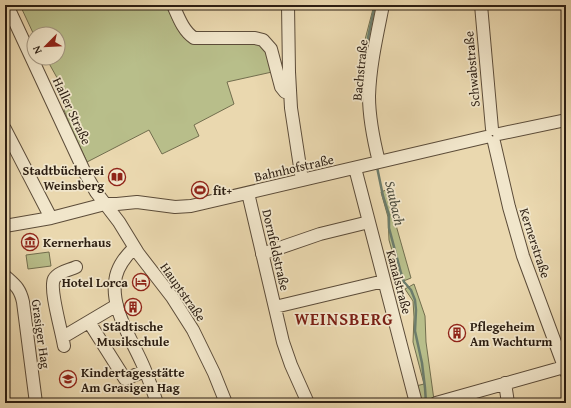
<svg xmlns="http://www.w3.org/2000/svg" width="571" height="408" viewBox="0 0 571 408" font-family="'Gentium Book Plus',serif">
<style>
.green{fill:#b8be8a;stroke:#726e4e}
.lines{fill:none;stroke-linecap:round;stroke-linejoin:round}
.stream{stroke:#6d7c6b;stroke-width:2.5}
.minor-casing{stroke:#5c4c39;stroke-width:14}
.minor{stroke:#f1e6cb;stroke-width:12}
.labels{text-anchor:middle;dominant-baseline:central;stroke-width:3.5;stroke-linejoin:round;paint-order:stroke}
.street-label{font-size:13px;fill:#2c1e12;stroke:#f1e6cb}
.poi-label{font-size:13px;font-weight:bold;fill:#2c1e12;stroke:#f1e6cb;text-anchor:start}
.water-label{font-size:14px;font-style:italic;fill:#4d4d3e;stroke:#f1e6cb}
.district-label{font-size:17px;font-weight:bold;letter-spacing:1px;fill:#7a1f14;stroke:#f1e6cb}
</style>
<rect width="100%" height="100%" fill="#ead8af"/>
<filter id="stains"><feTurbulence type="fractalNoise" baseFrequency=".005" numOctaves="4"/><feColorMatrix values="0 0 0 0 .2 0 0 0 0 .09 0 0 0 0 .02 0 0 0 .5 -.17"/></filter>
<radialGradient id="worn" r=".72"><stop offset=".6" stop-color="#630" stop-opacity="0"/><stop offset="1" stop-color="#630" stop-opacity=".3"/></radialGradient>
<path class="green" d="M20 5H166C173 19 179 40 195 44L255 42C268 48 269 59 272 72L227 82 234 104 194 125 199 136 162 154 149 130 87 162 69 123 64 110 67 102 65 92 46 58H58V34H34V35Z
M374 5H380L365 94H358L360 59Z
M386 190 411 278 401 282 389 240 388 217 381 192Z
M49 252 51 266 28 269 26 255Z
M414 284 425 316 426 342 434 400 423 403H421L416 386 424 384 413 342 414 317 413 301 405 289Z"/>
<g class="lines">
<path class="stream" d="M364 91C361 61 369 34 375 5
M377 167 383 196 389 215V228L401 273 404 282 411 290 415 300 416 310 415 331 422 363 425 388 426 403"/>
<g class="minor-casing">
<path id="minor" d="M7 5 85 173 96 192 119 222 138 253 172 297 193 330 214 373 226 403
M173 5C178 16 183 31 194 38H255L263 40 271 49 281 87 285 92 290 93
M288 5 289 72 291 108 302 180
M481 5 492 129
M5 129 51 218
M499 134 566 120
M494 142 509 207 523 256 566 372
M379 162C374 142 369 117 369 96 370 65 377 35 383 5
M355 168 416 403
M248 193 283 342 291 365 308 403
M5 226 51 218 105 204H117L137 202 175 207 191 206 486 137
M134 248C126 256 119 264 116 276 109 306 130 336 142 363 148 376 152 389 157 403
M262 254 320 234 369 222
M5 276C15 285 20 288 23 302L36 403
M275 307 384 281
M89 322 125 379 145 371
M63 337 117 305
M64 346C62 332 49 289 54 279 58 272 70 270 76 267
M505 383 508 403
M436 403 564 367"/>
</g>
<use href="#minor" class="minor"/>
</g>
<defs>
<g id="library-ring" transform="scale(0.9)"><circle r="9.5" fill="#f1e6cb" stroke="#8f2418" stroke-width="1.5"/><path d="M-6-4Q-3-5.5-.7-3.5V5Q-3 3-6 4ZM6-4Q3-5.5 .7-3.5V5Q3 3 6 4Z" fill="#8f2418"/></g>
<g id="stadium-ring" transform="scale(0.9)"><circle r="9.5" fill="#f1e6cb" stroke="#8f2418" stroke-width="1.5"/><path d="M0-5a6.5 5 0 1 0 0 10a6.5 5 0 1 0 0-10ZM-3.5-1.8h7v3.6h-7Z" fill="#8f2418"/></g>
<g id="museum-ring" transform="scale(0.9)"><circle r="9.5" fill="#f1e6cb" stroke="#8f2418" stroke-width="1.5"/><path d="M0-6L6-3V-2H-6V-3ZM-5-1h2V3h-2ZM-1-1h2V3h-2ZM3-1h2V3H3ZM-6 4H6V6H-6Z" fill="#8f2418"/></g>
<g id="hotel-ring" transform="scale(0.9)"><circle r="9.5" fill="#f1e6cb" stroke="#8f2418" stroke-width="1.5"/><path d="M-6-4.5h1.5V1H6V5H4.5V3h-9V5H-6ZM-4 0a1.8 1.8 0 1 1 3.6 0ZM.5 0V-2.5h3Q6-2.5 6 0Z" fill="#8f2418"/></g>
<g id="building-ring" transform="scale(0.9)"><circle r="9.5" fill="#f1e6cb" stroke="#8f2418" stroke-width="1.5"/><path d="M-4-6H4V6H1V3H-1V6H-4ZM-2.5-4.3h1.7v1.8h-1.7ZM.8-4.3h1.7v1.8H.8ZM-2.5-1h1.7V.8h-1.7ZM.8-1h1.7V.8H.8Z" fill="#8f2418"/></g>
<g id="school-ring" transform="scale(0.9)"><circle r="9.5" fill="#f1e6cb" stroke="#8f2418" stroke-width="1.5"/><path d="M0-5L7-2L0 1L-7-2ZM-4 1L0 2.5L4 1V4Q0 6-4 4Z" fill="#8f2418"/></g>
</defs>
<g fill-rule="evenodd">
<use href="#library-ring" x="117" y="177"/>
<use href="#stadium-ring" x="200" y="190"/>
<use href="#museum-ring" x="30" y="242"/>
<use href="#hotel-ring" x="141" y="282"/>
<use href="#building-ring" x="133" y="307"/>
<use href="#building-ring" x="457" y="333"/>
<use href="#school-ring" x="68" y="379"/>
</g>
<g class="labels">
<g class="street-label">
<text transform="translate(472 69) rotate(-95)">Schwabstraße</text>
<text transform="translate(360 70) rotate(-84)">Bachstraße</text>
<text transform="translate(72 111) rotate(65)">Haller Straße</text>
<text transform="translate(294 168) rotate(-13)">Bahnhofstraße</text>
<text transform="translate(535 243) rotate(72)">Kernerstraße</text>
<text transform="translate(276 250) rotate(77)">Dornfeldstraße</text>
<text transform="translate(399 282) rotate(75)">Kanalstraße</text>
<text transform="translate(183 292) rotate(55)">Hauptstraße</text>
<text transform="translate(41 334) rotate(82)">Grasiger Hag</text>
</g>
<g class="poi-label">
<text x="104" y="170" text-anchor="end">Stadtbücherei<tspan x="104" dy="15">Weinsberg</tspan></text>
<text x="213" y="190">fit+</text>
<text x="43" y="242">Kernerhaus</text>
<text x="128" y="282" text-anchor="end">Hotel Lorca</text>
<text x="133" y="326" text-anchor="middle">Städtische<tspan x="133" dy="15">Musikschule</tspan></text>
<text x="470" y="326">Pflegeheim<tspan x="470" dy="15">Am Wachturm</tspan></text>
<text x="81" y="372">Kindertagesstätte<tspan x="81" dy="15">Am Grasigen Hag</tspan></text>
</g>
<g class="water-label">
<text transform="translate(395 203) rotate(77)">Saubach</text>
</g>
<g class="district-label">
<text x="344" y="318">WEINSBERG</text>
</g>
</g>
<rect width="571" height="408" fill="none" stroke="#ead8af" stroke-width="20"/>
<rect x="6" y="6" width="559" height="396" fill="none" stroke="#2c1e12" stroke-width="2"/>
<rect x="10" y="10" width="551" height="388" fill="none" stroke="#2c1e12"/>
<g transform="translate(46 46) rotate(246)"><circle r="19" fill="#f1e6cb" stroke="#a29681"/>
<path d="M0-3L7 15L0 10L-7 15Z" fill="#8f2418"/>
<text y="-6" font-size="11" font-weight="bold" text-anchor="middle" fill="#2c1e12">N</text>
</g>
<rect width="100%" height="100%" filter="url(#stains)"/>
<rect width="100%" height="100%" fill="url(#worn)"/>
</svg>
